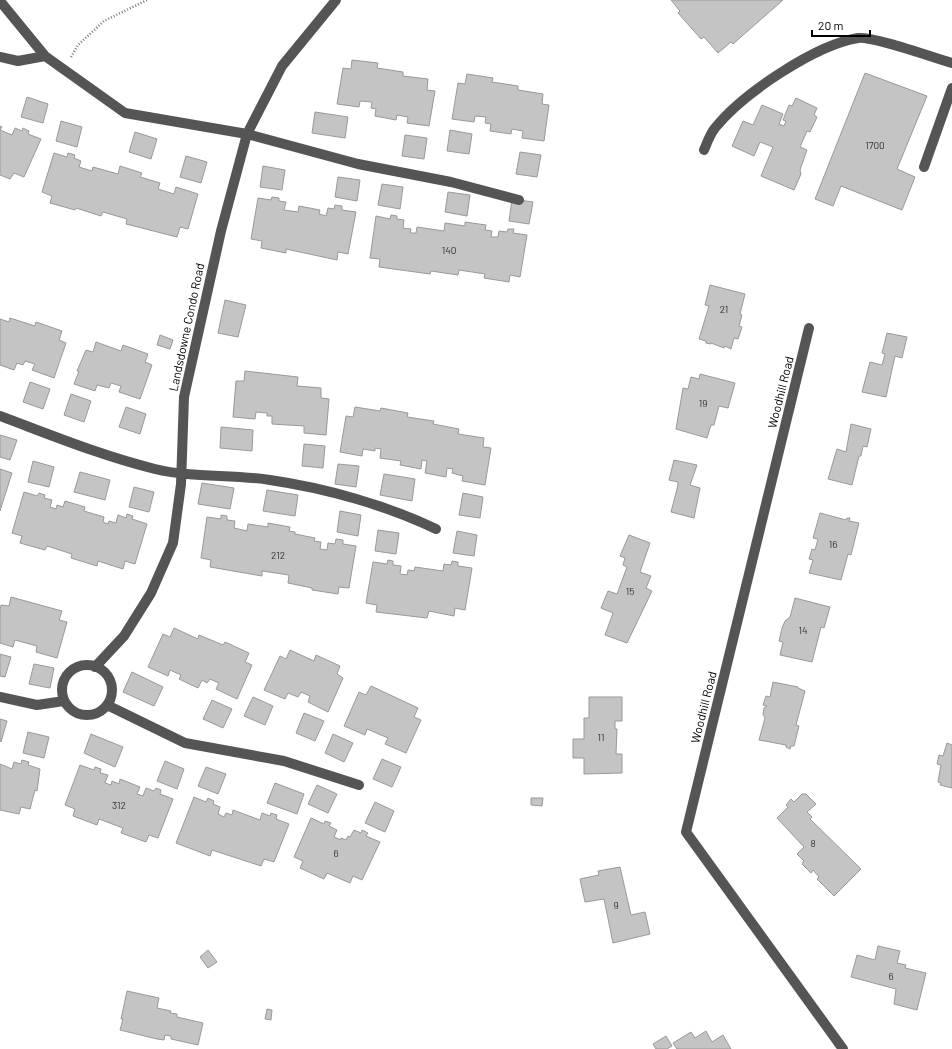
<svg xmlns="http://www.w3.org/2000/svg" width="952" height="1049" viewBox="0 0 952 1049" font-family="Barlow,sans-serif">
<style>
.building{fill:#c4c4c4;stroke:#999}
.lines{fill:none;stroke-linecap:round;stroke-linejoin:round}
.path{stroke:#777;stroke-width:2.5;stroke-dasharray:1 2;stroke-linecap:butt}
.minor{stroke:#555;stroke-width:10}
.labels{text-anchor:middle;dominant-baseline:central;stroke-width:3;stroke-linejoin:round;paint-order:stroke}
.number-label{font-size:10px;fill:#313131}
.street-label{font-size:12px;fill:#000;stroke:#fff}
</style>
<rect width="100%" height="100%" fill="#fff"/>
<path class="building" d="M671 0H783L733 44 731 42 718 53 704 37 701 39 678 13 680 11Z
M352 60 378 63 377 68 403 72V76L428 79 427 90 435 91 429 126 407 123 408 117 397 115 396 120 375 116 376 109 371 108 372 102 360 101 359 107 337 104 343 68 351 69Z
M865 73 927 96 897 169 915 177 902 210 841 186 833 206 815 199Z
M467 74 493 78 492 82 518 86V90L543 94 542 104 549 105 544 141 522 138 523 131 512 129 511 134 490 131 491 124 485 123 486 117 475 116 474 122 452 119 458 83 465 84Z
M27 97 48 104 43 123 21 117Z
M796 98 817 108 814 115 817 117 810 132 807 131 800 147 807 150 800 170 801 174 794 190 761 176 773 147 760 142 754 156 732 146 743 121 753 125 762 105 783 114 779 124 784 126 786 121 783 120 789 105 792 106Z
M315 112 348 117 345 138 312 133Z
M61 121 82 127 77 147 56 141Z
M0 126 2 127 0 130 12 135 15 128 22 131 23 128 29 131 28 134 41 139 24 177 14 173 10 179 0 175Z
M450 130 472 134 469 154 447 151Z
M135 132 157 139 151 159 129 152Z
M405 135 427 138 424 159 402 156Z
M520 152 541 155 537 177 516 174Z
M54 153 67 157 68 153 75 155 74 158 81 161 79 167 92 171 93 167 118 174 120 166 142 173 140 177 160 183 158 189 174 194 176 187 198 194 188 229 180 227 177 237 126 224 127 219 103 212 101 216 76 208 75 210 50 203 52 196 42 192Z
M186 156 207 162 201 183 180 177Z
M263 166 285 170 282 190 260 187Z
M338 177 360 180 357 201 335 197Z
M382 184 403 187 400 209 378 205Z
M448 192 470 195 467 216 445 212Z
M272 197 279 198V201L286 202 284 210 298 212 299 206 320 210 319 214 326 216 328 208 334 209 335 205 342 206V210L356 212 348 254 338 252 337 260 286 249V253L261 248 262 241 251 239 258 198 271 200Z
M512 199 533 202 529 224 509 221Z
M391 215 397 216V219L404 220 403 228 411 229 410 233H416L417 227 444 231 445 223 465 226V222L486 225 485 230 492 231 491 237H498L499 231 507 232 508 229H514L513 233 527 235 520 277 510 275 509 282 484 278 485 274 459 270 458 275 431 271 430 274 379 267 380 259 370 258 376 216 390 219Z
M710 285 745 294 740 314 742 315 739 326 742 327 738 339 734 338 731 349 725 346 724 348 711 343V344L706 343V341L699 339 709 306 705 305Z
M225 300 246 305 238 337 218 333Z
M10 318 35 326 36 322 62 331 59 340 66 343 54 378 32 370 35 364 25 361 23 365 17 363 14 370 0 365V319L9 322Z
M887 333 907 337 902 358 895 356 886 397 862 392 870 362 882 365 885 354 882 353Z
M160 335 173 340 170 349 157 345Z
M96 342 121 351 123 345 148 354 145 362 152 365 140 399 119 392 121 386 111 383 109 388 97 385 95 391 74 384 79 371H77L86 350 93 352Z
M245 371 298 377 297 386 321 388V398L329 399 326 435 304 433V426L272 424V416H267V413L256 412 255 419 233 417 236 381H244Z
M700 374 735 383 728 408 719 406 714 425H711L707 438 676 429 683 388 688 389 691 377 699 379Z
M30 382 50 389 43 409 23 402Z
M71 394 91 401 84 422 64 415Z
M126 407 146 414 140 434 119 427Z
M355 407 380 411 381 408 408 413 407 417 434 421 433 424 459 429 458 434 484 438 483 447 491 448 485 485 462 481 463 476 452 473 453 469 447 468 446 477 425 473 427 461 422 460 421 469 400 465 401 461 380 458 381 449 375 448V451L363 449 362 456 340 452 346 416 353 417Z
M851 424 871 429 867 447 863 446 861 456H859L852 485 828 479 837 449 846 452Z
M221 427 253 430 252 451 220 448Z
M0 435 17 440 10 460 0 457Z
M304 444 325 446 323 468 302 466Z
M674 460 697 465 690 485 700 488 694 518 671 512 678 485V482L669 480Z
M33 461 54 467 49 487 28 482Z
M338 464 359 466 356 487 335 484Z
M0 469 12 473 0 511Z
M80 472 110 480 105 500 74 492Z
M384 474 415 479 412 501 380 495Z
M202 483 234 488 230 509 198 504Z
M134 487 154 492 149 512 129 507Z
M267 490 298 495 295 516 263 511Z
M24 492 37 496 39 493 45 495 44 498 52 500 50 507 56 509 57 505 63 507 65 501 85 507 84 511 104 517 103 522 108 524 109 521 116 523 118 515 126 518 127 514 133 516 132 519 147 524 135 564 125 561 123 569 98 561 97 566 71 558 72 554 47 546 45 550 20 543 22 536 12 533Z
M463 493 483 497 480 518 459 515Z
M340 511 361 515 358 536 337 532Z
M820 513 846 520 847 518H850L849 521 859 523 851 555 848 554 841 580 809 573 813 560 809 559 812 549 815 550 818 539 813 538Z
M221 515 227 516V520L235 521 234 528 247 531 248 524 268 527V523L290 527 289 531 295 532V534L315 538 314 541 321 542 320 549 327 550 328 543 335 544 336 539 343 540V544L356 546 349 588 339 587 338 594 312 590V588L288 583 289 575 262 571V576L210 567 211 560 201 558 207 517 221 519Z
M378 530 399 533 396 554 375 551Z
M457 531 477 535 474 556 453 553Z
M629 535 650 543 640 572 651 576 646 588 652 591 627 643 605 635 613 613 601 608 608 591 617 594 627 567 623 565 625 558 620 556Z
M388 560 393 561V565L401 566 400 574 407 575 408 570 414 571 415 567 443 571 444 564 451 565 452 561 458 562V566L472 568 465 610 455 608 454 616 429 611 427 618 376 612 377 605 366 603 373 562 387 564Z
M11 597 62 611 59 620 67 622 57 658 36 652 37 646 15 640 13 647 0 643V610L1 605 9 606Z
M795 598 830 607 824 628 821 627 812 662 780 655 783 642 779 641 782 628 785 621 790 617Z
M174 628 198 639 199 635 223 645 225 642 249 653 245 662 252 665 237 699 216 689 219 683 210 679 207 683 202 680 198 688 179 679 181 675 170 670 168 676 148 667 163 634 170 637Z
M290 650 314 661 316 655 340 666 337 674 343 678 328 712 308 702 310 696 301 692 298 697 288 693 285 699 264 690 280 656 286 659Z
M0 654 11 657 5 677 0 676Z
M34 664 54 668 50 688 29 684Z
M132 672 163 687 154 706 123 692Z
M773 682 798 687V688L805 691 796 725 799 726 794 746H791L790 749 786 747V745L759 740 765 718 763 714 764 708 767 706 763 705 766 696 770 697Z
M371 686 418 708 414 717 421 720 406 753 385 744 388 738 367 729 365 735 344 726 359 692 366 695Z
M253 697 273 706 265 725 244 716Z
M589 697H622V721H615V729H617L616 754H622V773L584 774V758H573V739H584V718H589Z
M212 700 232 709 223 728 203 719Z
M304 713 324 721 315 741 296 733Z
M0 719 7 721 1 742 0 741Z
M28 732 49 737 44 758 23 753Z
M91 734 123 747 115 767 84 753Z
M333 734 353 743 344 762 325 753Z
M947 743 952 745V788L940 785 941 783 938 782 941 765 937 764 939 755 943 756Z
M382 759 401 767 392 787 373 779Z
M22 760 29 762 28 765 40 769 37 791 35 790 30 809 21 807 19 814 0 810V764L12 769 14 762 21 764Z
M165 761 184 769 177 789 157 781Z
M80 765 94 770 95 767 101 769 100 773 108 775 105 783 111 785 112 781 119 784 120 779 140 787 137 794 143 796 146 788 154 791 156 788 161 790 160 794 173 799 158 838 149 835 146 842 121 833 123 828 99 819 97 825 73 816 75 809 65 805Z
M206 767 226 774 218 794 198 786Z
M275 783 304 794 297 814 267 803Z
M317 785 337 794 328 813 308 804Z
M802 794H806L816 804 807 812 812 817 810 819 861 869 834 896 817 879 819 877 813 870 811 873 802 864 804 861 797 854 804 847 777 818 788 807 786 805 791 799 794 802Z
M194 797 206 802 208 798 214 801 213 804 220 807 218 814 224 817 226 813 232 815 233 810 260 820 262 813 270 816 271 813 277 815 276 819 289 824 274 862 264 859 261 866 212 850 210 856 176 843Z
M531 798H543L542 806 531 805Z
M375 802 394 811 385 832 365 823Z
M311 818 324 824 325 821 331 823 329 826 337 830 334 837 341 840V838L346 840 348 836 350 837 354 830 361 833 362 830 368 833 366 836 380 842 362 880 353 876 350 883 327 873 324 879 300 868 303 861 294 857Z
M620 867 631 915 645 912 650 934 613 943 604 899 585 902 580 879 599 875 598 871Z
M878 946 900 951 897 963 906 965 905 968 926 973 917 1010 894 1004 896 989 851 977 857 955 875 960Z
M208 950 217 962 208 968 200 957Z
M127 991 159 998 157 1008 171 1011 170 1013 177 1014V1017L203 1023 198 1045 171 1039V1036L165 1035 164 1040 157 1039 120 1030 123 1019H121Z
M267 1009 272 1010 271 1020 265 1019Z
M706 1031 712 1042 723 1035 731 1049H677L673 1043 691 1032 695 1038Z
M666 1036 672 1046 667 1049H656L653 1044Z"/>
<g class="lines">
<path class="path" d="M71 57 78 45 104 21 147 0"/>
<path class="minor" d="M0 1 45 56 125 113 247 134 358 164 451 182 519 200
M0 57 18 61 45 56
M704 150C707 143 710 134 715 128 742 94 815 45 858 38 873 36 934 58 952 63
M924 167 952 88
M809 328 686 832 843 1049
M0 416C51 435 102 456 155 469 192 478 232 474 270 480 325 488 386 505 436 529
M62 690a25 25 0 1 1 50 0a25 25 0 1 1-50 0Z
M95 667 124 636 151 593 173 543 181 484 184 397 221 231 247 134 282 66 336 0
M0 697 37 705 64 701
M107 705 185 743 284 761 359 785"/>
</g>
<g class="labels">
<g class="number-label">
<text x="875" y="145">1700</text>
<text x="449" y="250">140</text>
<text x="724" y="309">21</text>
<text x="703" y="403">19</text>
<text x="833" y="544">16</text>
<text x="278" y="555">212</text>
<text x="630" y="591">15</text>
<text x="803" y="630">14</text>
<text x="601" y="737">11</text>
<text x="119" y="805">312</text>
<text x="813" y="843">8</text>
<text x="336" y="853">6</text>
<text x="616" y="905">9</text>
<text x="891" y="976">6</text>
</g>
<g class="street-label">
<text transform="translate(186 327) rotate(-78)">Landsdowne Condo Road</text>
<text transform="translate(780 392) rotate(-76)">Woodhill Road</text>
<text transform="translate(703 707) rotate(-76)">Woodhill Road</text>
</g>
</g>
<path d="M812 30v6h58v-6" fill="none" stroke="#000000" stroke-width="2"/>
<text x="818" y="30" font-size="12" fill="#000000" stroke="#ffffff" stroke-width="3" paint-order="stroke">20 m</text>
</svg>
